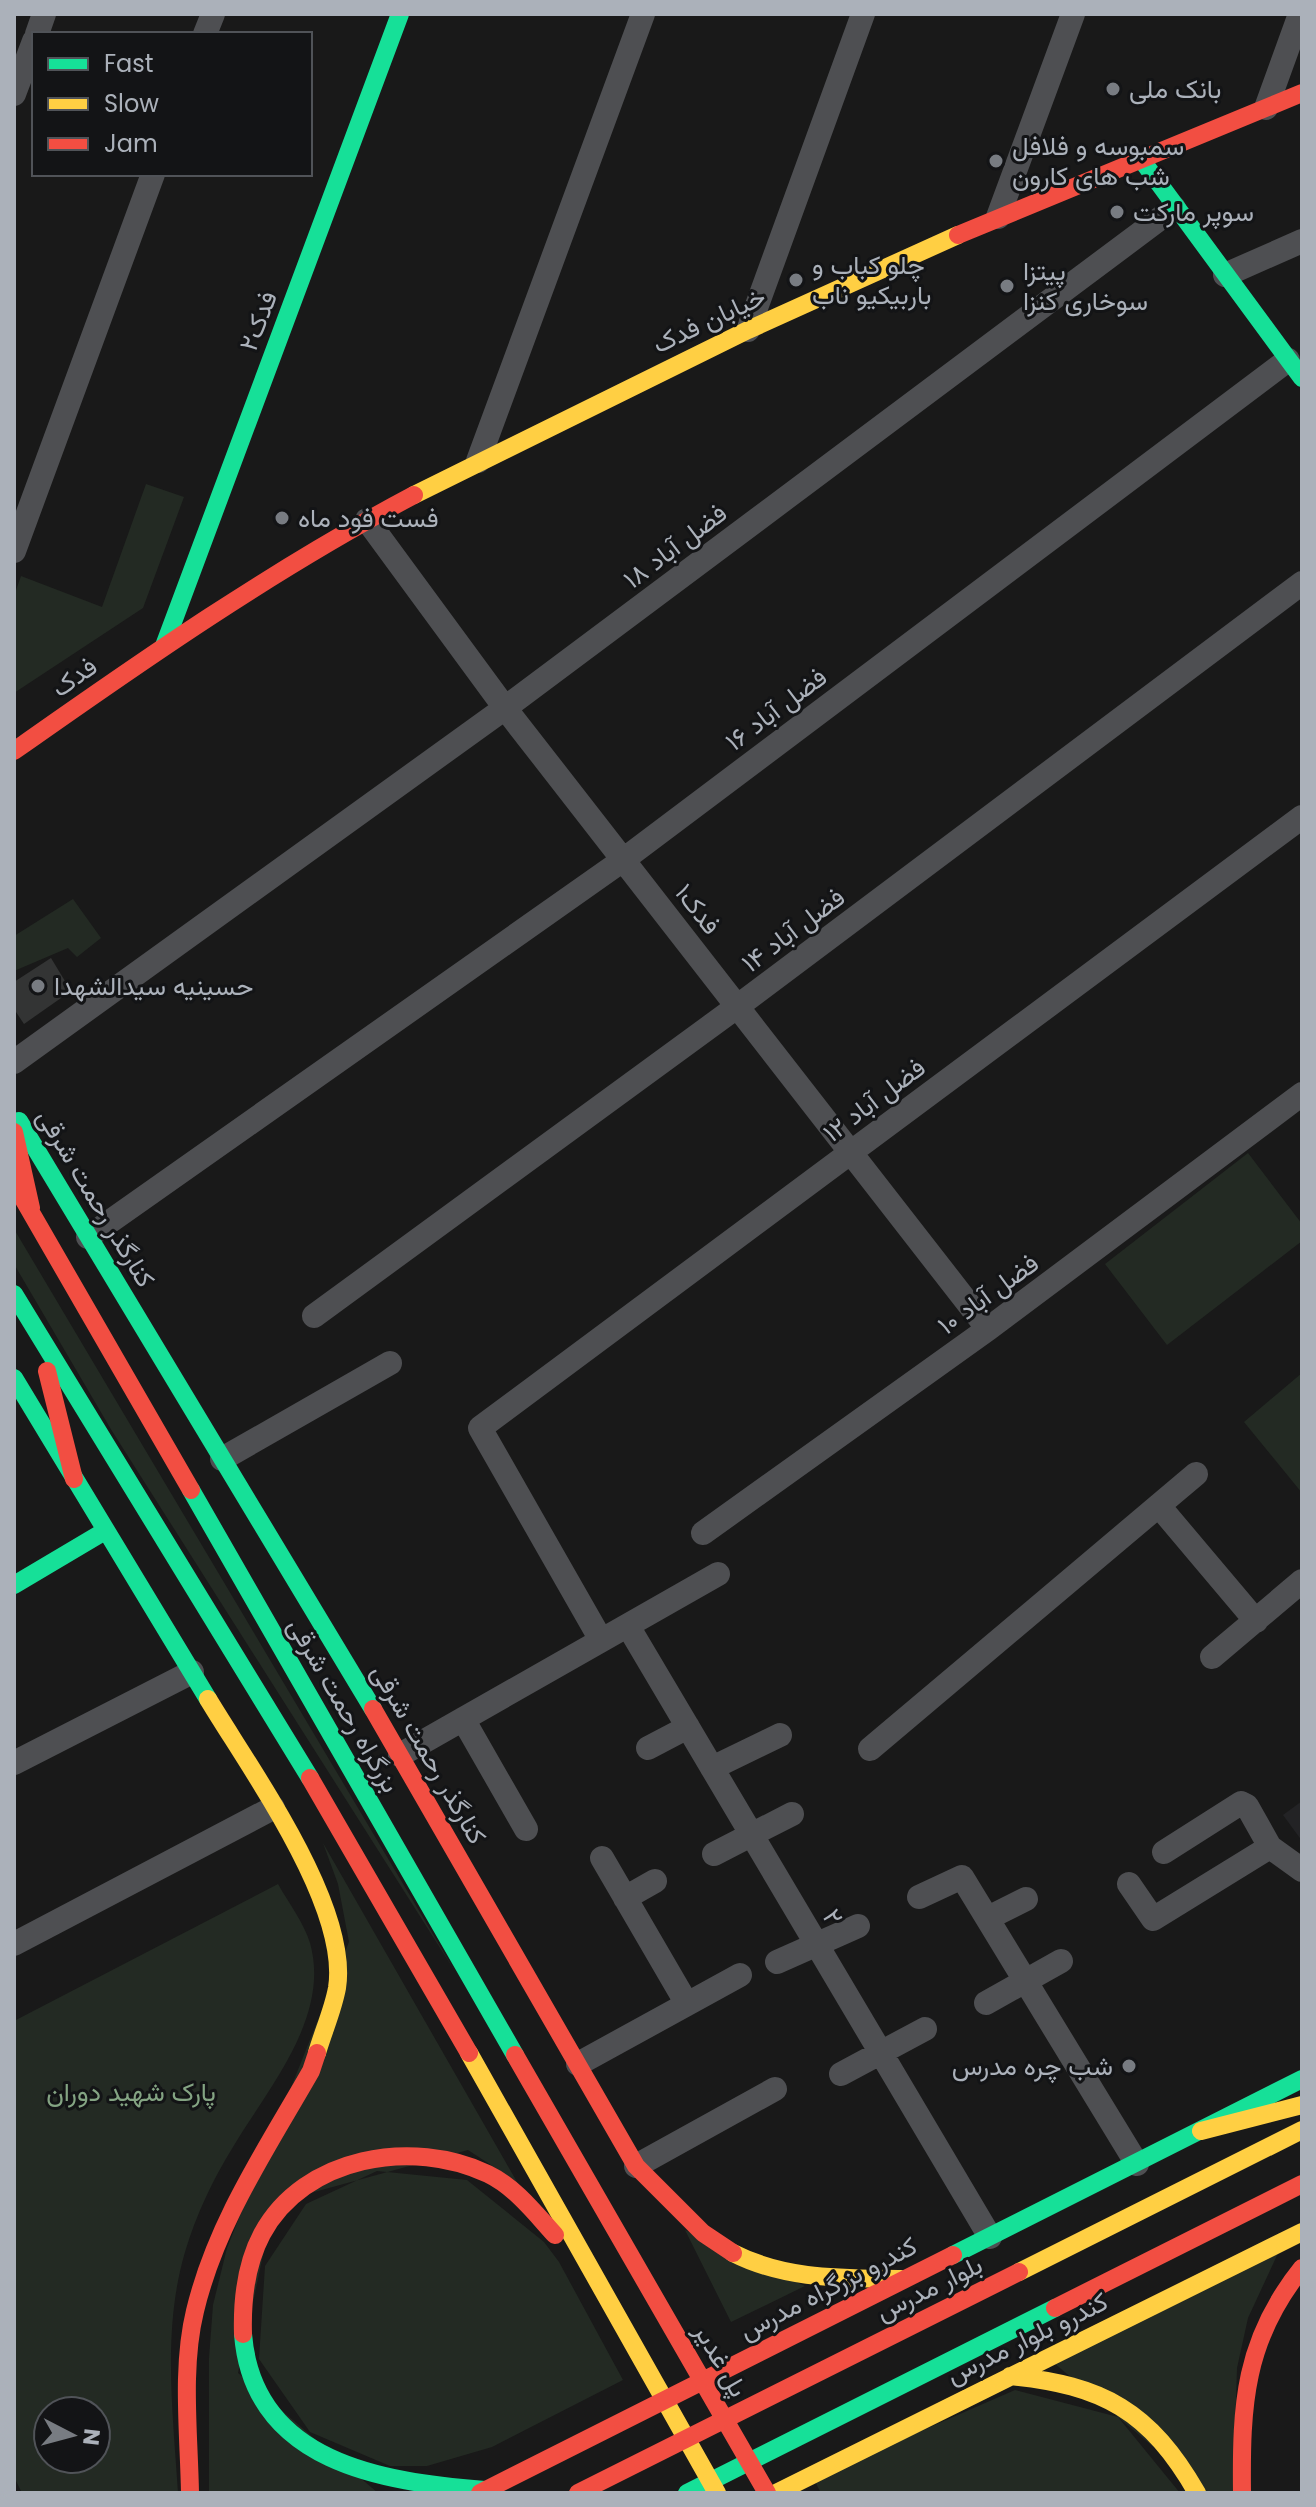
<svg xmlns="http://www.w3.org/2000/svg" width="1316" height="2507" viewBox="0 0 1316 2507" font-family="Poppins,Vazirmatn,sans-serif">
<style>
.built{fill:#232325}
.green{fill:#232a23;fill-rule:evenodd}
.building{fill:#333434}
.lines{fill:none;stroke-linecap:round;stroke-linejoin:round}
.street{stroke:#4e4f52;stroke-width:24}
.fast{stroke:#16e098;stroke-width:18}
.slow{stroke:#ffcf43;stroke-width:18}
.jam{stroke:#f24e42;stroke-width:18}
.poi-dot{fill:#787c82;stroke:#131416;stroke-width:3}
.labels{text-anchor:middle;dominant-baseline:central;stroke-width:6;stroke-linejoin:round;paint-order:stroke}
.poi-label{font-size:26px;fill:#abb1ba;stroke:#131416;text-anchor:start}
.street-label{font-size:26px;fill:#abb1ba;stroke:#131416}
.park-label{font-size:26px;fill:#84a483;stroke:#131416}
</style>
<rect width="100%" height="100%" fill="#191919"/>
<path class="built" d="M1302 1801V1841L1283 1815Z"/>
<path class="green" d="M146 484 184 497 143 608 14 693V596L21 576 102 607Z
M73 899 101 938 77 957 68 948 14 971V936Z
M1248 1153 1302 1224V1241L1167 1345 1105 1264Z
M14 1229 456 1973 112 1431 14 1264Z
M1302 1373V1493L1244 1422Z
M323 1843 517 2182 468 2150 274 2203 238 2373 378 2493H209V2358L213 2305 227 2248 349 1942 338 1884Z
M278 1884C288 1902 304 1923 310 1943 331 2017 268 2088 233 2147 213 2179 196 2215 185 2252 162 2330 173 2413 178 2493H22L14 2477V2021ZM48 2411H96V2459H48Z
M377 2171 467 2180 544 2242 559 2262 623 2380 492 2447 427 2466H390L310 2432 259 2359 265 2266 306 2204Z
M685 2230 805 2286 731 2322Z
M1279 2251 1248 2318 1237 2368 1233 2493H1208L1054 2363Z
M1015 2390 1118 2417 1180 2493H821L813 2478Z"/>
<path class="building" d="M51 958 71 991 24 1024 14 1009V982Z"/>
<g class="lines">
<path class="street" d="M37 34 44 14
M205 34 213 14
M14 94 34 41
M1266 108 1300 14
M998 217 1073 14
M1225 275 1302 241
M748 330 863 14
M478 461 643 14
M367 520 505 708 988 1329
M14 551 153 174
M14 1062 505 708 1174 208
M88 1237 623 860 1288 360
M314 1316 738 1006 1302 583
M222 1459 390 1363
M1159 1506 1256 1621
M703 1533 988 1329 1302 1094
M628 1626 990 2237
M601 1640 480 1428 1302 817
M1212 1657 1302 1581
M463 1719 526 1829
M648 1748 688 1727
M870 1749 1196 1474
M400 1755 718 1574
M14 1763 192 1672
M712 1768 780 1735
M1164 1852 1241 1803 1247 1806 1270 1847 1302 1870
M714 1854 792 1814
M602 1858 687 2004
M1129 1884 1153 1919 1270 1847
M919 1897 962 1877 1137 2164
M625 1898 655 1881
M988 1918 1026 1899
M14 1944 273 1808
M777 1962 858 1926
M986 2003 1061 1961
M578 2064 740 1975
M841 2074 925 2029
M636 2166 775 2089"/>
<path class="fast" d="M1141 159 1302 378
M164 646 400 14
M19 1121 373 1709
M14 1294 310 1778
M14 1378 208 1699
M191 1490 515 2055
M14 1585 105 1531
M953 2255 1302 2079
M243 2334C253 2463 383 2482 485 2490
M687 2493 1055 2308"/>
<path class="slow" d="M414 495 748 330 958 235
M208 1699C250 1769 350 1906 337 1988 333 2010 323 2032 317 2053
M469 2053 717 2493
M1201 2131 1302 2105
M733 2253C786 2280 842 2278 901 2279
M1019 2272 1302 2130
M1010 2376C1103 2385 1150 2411 1197 2493
M776 2493 1302 2232"/>
<path class="jam" d="M958 235 1302 93
M14 751C143 660 274 569 414 495
M14 1132 31 1208
M14 1183 191 1490
M47 1371 74 1479
M373 1709 636 2166 703 2233 733 2253
M310 1778 469 2053
M515 2055 767 2493
M1055 2308 1302 2184
M243 2334C242 2301 246 2264 262 2234 304 2156 413 2138 488 2174 515 2187 535 2213 555 2235
M190 2493C189 2434 181 2368 195 2311 216 2223 267 2148 311 2071L317 2053
M480 2493 953 2255
M578 2493 1019 2272
M1242 2493C1241 2405 1244 2340 1302 2268"/>
</g>
<g class="poi-dot">
<circle cx="1113" cy="89" r="8"/>
<circle cx="996" cy="161" r="8"/>
<circle cx="1117" cy="212" r="8"/>
<circle cx="796" cy="280" r="8"/>
<circle cx="1007" cy="286" r="8"/>
<circle cx="282" cy="518" r="8"/>
<circle cx="38" cy="986" r="8"/>
<circle cx="1129" cy="2066" r="8"/>
</g>
<g class="labels">
<g class="poi-label">
<text x="1129" y="89">بانک ملی</text>
<text x="1012" y="146">سمبوسه و فلافل<tspan x="1012" dy="30">شب های کارون</tspan></text>
<text x="1133" y="212">سوپر مارکت</text>
<text x="812" y="265">چلو کباب و<tspan x="812" dy="30">باربیکیو ناب</tspan></text>
<text x="1023" y="271">پيتزا<tspan x="1023" dy="30">سوخارى كنزا</tspan></text>
<text x="298" y="518">فست فود ماه</text>
<text x="54" y="986">حسینیه سیدالشهدا</text>
<text x="1113" y="2066" text-anchor="end">شب چره مدرس</text>
</g>
<g class="street-label">
<text transform="translate(709 320) rotate(-25)">خیابان فدک</text>
<text transform="translate(258 321) rotate(-69)">فدک۲</text>
<text transform="translate(675 546) rotate(-37)">فضل آباد ۱۸</text>
<text transform="translate(74 677) rotate(-35)">فدک</text>
<text transform="translate(776 709) rotate(-37)">فضل آباد ۱۶</text>
<text transform="translate(698 909) rotate(52)">فدک۱</text>
<text transform="translate(793 930) rotate(-37)">فضل آباد ۱۴</text>
<text transform="translate(874 1100) rotate(-37)">فضل آباد ۱۲</text>
<text transform="translate(96 1198) rotate(59)">کنارگذر رحمت شرقی</text>
<text transform="translate(988 1294) rotate(-36)">فضل آباد ۱۰</text>
<text transform="translate(344 1705) rotate(60)">بزرگراه رحمت شرقی</text>
<text transform="translate(429 1754) rotate(60)">کنارگذر رحمت شرقی</text>
<text transform="translate(833 1917) rotate(59)">۲</text>
<text transform="translate(828 2288) rotate(-27)">کندرو بزرگراه مدرس</text>
<text transform="translate(929 2288) rotate(-26)">بلوار مدرس</text>
<text transform="translate(1027 2338) rotate(-26)">کندرو بلوار مدرس</text>
<text transform="translate(721 2360) rotate(60)">پل غدیر</text>
</g>
<g class="park-label">
<text x="131" y="2092">پارک شهید دوران</text>
</g>
</g>
<rect width="1316" height="2507" fill="none" stroke="#abb1ba" stroke-width="32"/>
<rect x="32" y="32" width="280" height="144" fill="#131416" stroke="#505358" stroke-width="2"/>
<rect x="48" y="58" width="40" height="12" fill="#16e098" stroke="#505358" stroke-width="2"/>
<text x="104" y="72" font-size="24" fill="#abb1ba">Fast</text>
<rect x="48" y="98" width="40" height="12" fill="#ffcf43" stroke="#505358" stroke-width="2"/>
<text x="104" y="112" font-size="24" fill="#abb1ba">Slow</text>
<rect x="48" y="138" width="40" height="12" fill="#f24e42" stroke="#505358" stroke-width="2"/>
<text x="104" y="152" font-size="24" fill="#abb1ba">Jam</text>
<g transform="translate(72 2435) rotate(96)"><circle r="38" fill="#131416" stroke="#505358" stroke-width="2"/>
<path d="M0-6L14 30L0 20L-14 30Z" fill="#787c82"/>
<text y="-12" font-size="22" font-weight="bold" text-anchor="middle" fill="#abb1ba">N</text>
</g>
</svg>
